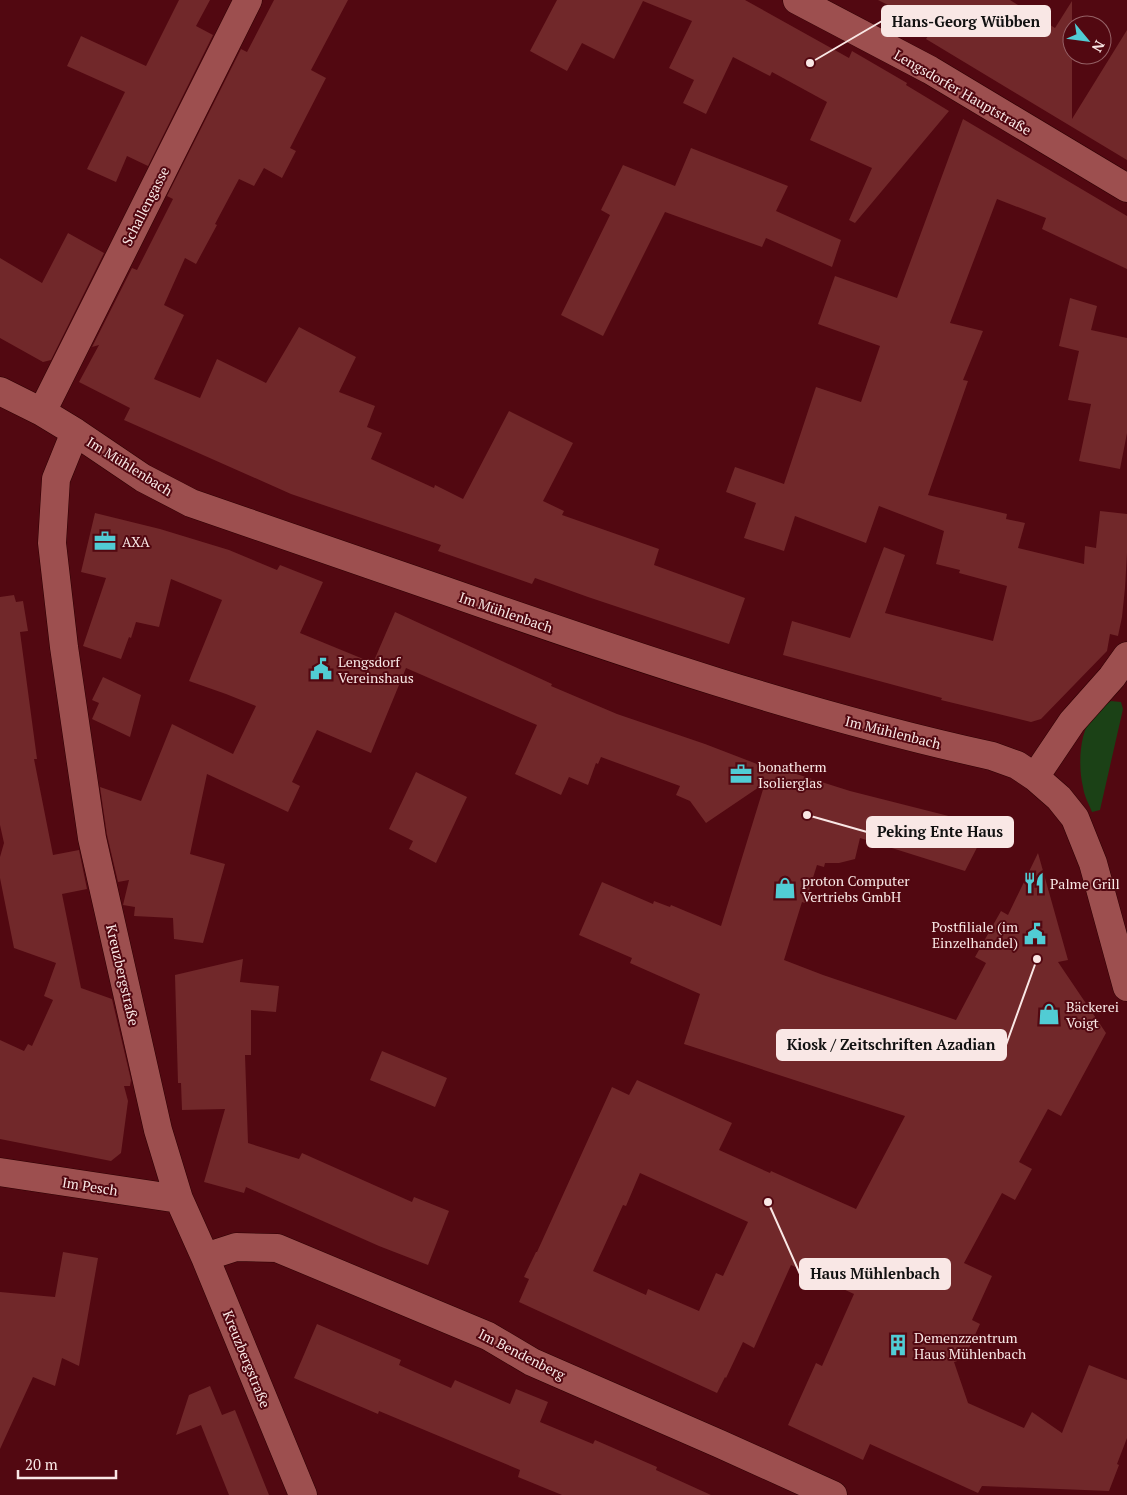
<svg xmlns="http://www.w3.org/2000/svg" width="1127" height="1495" viewBox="0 0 1127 1495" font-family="'PT Serif',serif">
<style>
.green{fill:#1b4116}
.building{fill:#71282a;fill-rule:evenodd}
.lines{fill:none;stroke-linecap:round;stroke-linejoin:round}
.minor-casing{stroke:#2e0003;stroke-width:29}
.minor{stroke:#9d4f4f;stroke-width:28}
.labels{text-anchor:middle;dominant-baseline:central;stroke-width:4;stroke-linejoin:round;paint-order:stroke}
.street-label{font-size:14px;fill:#f9e7e5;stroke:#520811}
.poi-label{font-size:14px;fill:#f9e7e5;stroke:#520811;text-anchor:start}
.leader{fill:none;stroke:#f9e7e5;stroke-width:2}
.callout-dot{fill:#f9e7e5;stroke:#520811;stroke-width:2}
.callout{fill:#f9e7e5;stroke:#f9e7e5;stroke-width:2}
.callout-label{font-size:15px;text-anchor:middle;font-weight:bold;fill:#111}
</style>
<rect width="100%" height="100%" fill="#520811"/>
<path class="green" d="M1111 701 1121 702 1123 709 1100 810 1092 812C1089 804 1084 796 1083 787 1078 767 1079 732 1093 716 1098 710 1105 706 1111 701Z"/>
<path class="building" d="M179 0H210L196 26 213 35 148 166 127 156 116 182 87 169 125 92 67 66 81 36 146 66Z
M274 0H348L311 70 326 78 290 148 296 151 282 178 264 168 254 186 239 179 215 224 217 225 196 264 185 258 164 305 184 315 154 379 200 398 217 359 266 383 299 327 356 357 339 392 375 406 367 427 382 433 371 459 434 488 435 485 463 499 509 411 573 443 543 501 564 511 562 515 659 549 654 565 745 598 729 644 588 597 535 578 532 584 438 551 441 545 291 494 124 420 130 408 79 382 99 345 92 347 132 268 137 270 173 199 167 196 241 49 247 52Z
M557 0H745L849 58 852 51 907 83 906 85 949 111 855 223 849 220 872 168 810 140 827 102 772 72 770 76 733 57 706 114 683 103 694 80 669 68 692 21 643 1 614 59 582 43 567 71 530 51Z
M878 0H1010L1055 28 1072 1V119L1127 30V160L926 39 934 28Z
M963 119 1127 216V269L1042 229 1046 218 997 199 950 323 983 331 963 380 968 381 928 495 1007 514 1006 519 1025 523 1018 548 1084 564 1085 546 1096 548 1100 511 1127 514V553L1125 588 1122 617 1118 636 1110 634 1107 651 1041 719 1031 722 941 700 942 698 783 655 792 621 850 638 884 547 905 555 885 613 993 641 1007 586 959 573 960 570 936 564 944 531 879 506 866 543 795 516 784 551 744 538 756 503 726 492 735 467 784 484 816 387 861 402 880 346 818 324 835 276 897 298Z
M691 148 788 186 776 211 841 240 832 267 766 238 762 247 665 212 603 336 561 315 610 215 601 210 623 165 675 186Z
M68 233 104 253 51 360 43 362 0 338V258L42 283Z
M1070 298 1097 306 1091 330 1127 338V433L1120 469 1079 461 1091 404 1068 400 1079 351 1059 346Z
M95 513 160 529 229 550 277 570 280 565 323 582 300 633 373 663 395 612 552 684 551 686 617 714 705 744 770 769 771 766 850 791 988 826 965 871 860 838 855 859 839 863H825L824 867 817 865 805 903 802 902 784 960 823 975 956 1020 986 963 975 957 1001 911 1008 915 1038 853 1068 960 1058 962 1106 1033 1061 1116 1048 1109 1019 1162 1032 1169 1015 1200 1002 1193 964 1263 992 1276 972 1320 980 1324 964 1359 954 1362 968 1403 1024 1428 1032 1412 1062 1433 1089 1365 1127 1380V1438L1117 1464 1119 1465 1109 1491 982 1486 978 1493 870 1444 863 1460 788 1425 816 1363 822 1366 854 1294 791 1265 754 1348 743 1342 726 1378 725 1377 717 1393 519 1302 529 1279 524 1277 536 1252H537L612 1087 629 1095 637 1080 732 1123 719 1150 770 1173 771 1171 856 1209 905 1116 684 1044 700 994 630 963 632 958 579 935 602 882 653 904 654 901 670 907 671 905 721 926 765 783 706 823 690 801 676 795 680 786 601 757 598 764 596 763 588 785 569 777 561 795 515 774 537 725 406 668 371 753 317 730 292 782 300 786 288 812 207 774 190 854 225 864 203 943 174 939 173 918 134 916 135 907 123 905 129 880 118 882 107 835 100 787 141 801 172 724 233 754 256 706 226 694 189 681 222 600 171 579 159 627 136 622 131 638 129 637 121 659 83 646 106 578 81 572ZM640 1173 748 1222 723 1276 716 1273 699 1311 648 1289 646 1295 593 1271 623 1205 626 1206Z
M14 595 16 602 23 601 28 631 20 632 37 759H34L53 855 79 850 87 889 62 894 81 988 112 999 131 1080 130 1086H124L128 1101 121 1153 111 1161 0 1139V1040L24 1051 28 1044 32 1046 53 1000 44 996 56 963 14 948 0 878V857L4 843 0 825V597Z
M103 677 141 695 130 737 92 719 99 703 92 700Z
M416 772 467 797 436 863 409 849 413 841 389 829Z
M243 959 240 982 279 986 276 1012 251 1010V1055H245L248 1143 299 1159 302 1153 412 1202 414 1197 449 1211 428 1265 379 1246 246 1187 244 1193 204 1182 225 1109 182 1110 181 1083H178L175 975Z
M382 1051 447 1078 435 1107 370 1080Z
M63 1252 98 1258 79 1366 62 1358 55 1386 33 1377 0 1449V1292L55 1297Z
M317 1324 401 1360 399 1365 451 1388 455 1380 510 1404 516 1389 548 1402 540 1422 593 1444 595 1440 657 1467 656 1470 711 1495H562L518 1477 520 1470 379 1411 378 1414 294 1378Z
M210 1386 222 1415 235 1410 269 1495H229L201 1425 176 1435 189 1395Z"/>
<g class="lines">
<g class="minor-casing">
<path id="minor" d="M797 0 930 70 1127 188
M0 391 42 412 75 432 143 478 191 503C276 532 361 561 446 591 626 654 806 715 992 756L1017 765 1035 777 1059 798 1075 818 1093 863 1127 987
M42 412 248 0
M75 432 56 479 52 543 64 647 92 838 158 1130 179 1199 205 1257 303 1495
M1035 777 1072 722 1112 677 1127 656
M0 1172 179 1199
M205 1257 236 1247 277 1248 488 1336 532 1362 720 1444 833 1495"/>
</g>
<use href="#minor" class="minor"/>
</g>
<defs>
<g id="office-bare" transform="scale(1.725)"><path d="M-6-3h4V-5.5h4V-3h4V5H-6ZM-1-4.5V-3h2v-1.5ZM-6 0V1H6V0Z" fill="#51ccd4" stroke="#520811" stroke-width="2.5" paint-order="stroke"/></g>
<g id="civic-bare" transform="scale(1.725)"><path d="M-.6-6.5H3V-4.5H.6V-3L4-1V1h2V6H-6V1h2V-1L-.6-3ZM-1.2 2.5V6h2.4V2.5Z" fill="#51ccd4" stroke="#520811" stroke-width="2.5" paint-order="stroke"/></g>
<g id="restaurant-bare" transform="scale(1.725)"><path d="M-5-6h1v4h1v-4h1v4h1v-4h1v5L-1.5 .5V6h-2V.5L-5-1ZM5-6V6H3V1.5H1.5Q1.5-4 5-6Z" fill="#51ccd4" stroke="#520811" stroke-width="2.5" paint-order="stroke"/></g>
<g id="shop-bare" transform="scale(1.725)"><path d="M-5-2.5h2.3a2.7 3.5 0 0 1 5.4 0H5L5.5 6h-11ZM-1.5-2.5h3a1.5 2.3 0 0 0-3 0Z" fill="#51ccd4" stroke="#520811" stroke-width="2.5" paint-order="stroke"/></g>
<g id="building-bare" transform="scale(1.725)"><path d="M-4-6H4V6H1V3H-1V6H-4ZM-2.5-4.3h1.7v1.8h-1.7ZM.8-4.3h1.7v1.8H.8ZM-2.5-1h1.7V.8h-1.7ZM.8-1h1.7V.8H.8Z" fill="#51ccd4" stroke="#520811" stroke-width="2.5" paint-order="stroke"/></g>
</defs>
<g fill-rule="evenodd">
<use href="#office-bare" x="105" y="541"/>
<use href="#civic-bare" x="321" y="669"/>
<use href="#office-bare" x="741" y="774"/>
<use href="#restaurant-bare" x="1034" y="883"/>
<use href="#shop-bare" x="785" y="888"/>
<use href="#civic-bare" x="1035" y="934"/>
<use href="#shop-bare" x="1049" y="1014"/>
<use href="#building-bare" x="898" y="1345"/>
</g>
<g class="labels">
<g class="street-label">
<text transform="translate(963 92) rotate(30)">Lengsdorfer Hauptstraße</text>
<text transform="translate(145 206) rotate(-63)">Schallengasse</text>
<text transform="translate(130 466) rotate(32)">Im Mühlenbach</text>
<text transform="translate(506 612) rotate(19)">Im Mühlenbach</text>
<text transform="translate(893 732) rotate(14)">Im Mühlenbach</text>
<text transform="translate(123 975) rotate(77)">Kreuzbergstraße</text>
<text transform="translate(90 1186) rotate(9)">Im Pesch</text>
<text transform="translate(522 1354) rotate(27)">Im Bendenberg</text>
<text transform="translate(247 1359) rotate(68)">Kreuzbergstraße</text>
</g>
<g class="poi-label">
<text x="122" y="541">AXA</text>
<text x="338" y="661">Lengsdorf<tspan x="338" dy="16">Vereinshaus</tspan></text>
<text x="758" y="766">bonatherm<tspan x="758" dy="16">Isolierglas</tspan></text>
<text x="802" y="880">proton Computer<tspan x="802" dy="16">Vertriebs GmbH</tspan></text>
<text x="1050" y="883">Palme Grill</text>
<text x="1018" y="926" text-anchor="end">Postfiliale (im<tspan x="1018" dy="16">Einzelhandel)</tspan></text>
<text x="1066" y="1006">Bäckerei<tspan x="1066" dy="16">Voigt</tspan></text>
<text x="914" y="1337">Demenzzentrum<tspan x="914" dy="16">Haus Mühlenbach</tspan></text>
</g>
</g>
<path class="leader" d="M810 63L882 21M807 815L867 832M1037 959L1006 1045M768 1202L800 1274"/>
<g class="callout-dot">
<circle cx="810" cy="63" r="5"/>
<circle cx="807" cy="815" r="5"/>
<circle cx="1037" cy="959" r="5"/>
<circle cx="768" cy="1202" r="5"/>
</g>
<g class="callout">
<rect x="882" y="6" width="168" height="30" rx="5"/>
<rect x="867" y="817" width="146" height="30" rx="5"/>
<rect x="777" y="1030" width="229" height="30" rx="5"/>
<rect x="800" y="1259" width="150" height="30" rx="5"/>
</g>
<g class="callout-label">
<text x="966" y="27">Hans-Georg Wübben</text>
<text x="940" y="837">Peking Ente Haus</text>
<text x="891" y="1050">Kiosk / Zeitschriften Azadian</text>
<text x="875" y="1279">Haus Mühlenbach</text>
</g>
<g transform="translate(1087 40) rotate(119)"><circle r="24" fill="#520811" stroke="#956166"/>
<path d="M0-4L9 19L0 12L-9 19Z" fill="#51ccd4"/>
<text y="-8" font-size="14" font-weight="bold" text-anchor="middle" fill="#f9e7e5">N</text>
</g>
<path d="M18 1470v8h98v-8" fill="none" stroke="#f9e7e5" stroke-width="2.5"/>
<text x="25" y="1470" font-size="15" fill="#f9e7e5" stroke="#520811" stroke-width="4" paint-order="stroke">20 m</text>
</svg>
